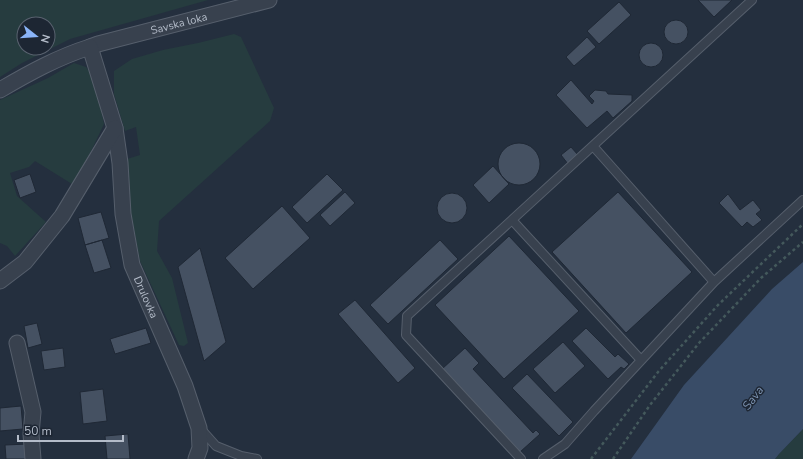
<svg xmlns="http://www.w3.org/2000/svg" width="803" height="459" viewBox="0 0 803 459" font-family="'Nunito Sans',sans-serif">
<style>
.green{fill:#263c3f;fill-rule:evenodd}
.water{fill:#394c67}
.building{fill:#455162;stroke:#1f2835}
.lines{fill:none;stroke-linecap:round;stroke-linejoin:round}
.lane-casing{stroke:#565f6c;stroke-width:10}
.street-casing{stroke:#565f6c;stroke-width:17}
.path{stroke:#44595c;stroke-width:2.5;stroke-dasharray:3 3;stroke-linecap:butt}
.lane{stroke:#38414e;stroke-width:8}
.street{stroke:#38414e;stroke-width:15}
.labels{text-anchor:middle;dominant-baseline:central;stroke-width:3;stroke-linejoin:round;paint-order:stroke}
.street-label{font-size:11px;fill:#b4bcc9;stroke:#1d2633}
.water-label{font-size:12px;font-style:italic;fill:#7c92b1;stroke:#1d2633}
</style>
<rect width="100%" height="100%" fill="#242f3e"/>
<path class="green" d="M0 0H208L70 39 22 63 0 77ZM24 24H48V48H24Z
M234 34 241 37 274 108 270 121 159 221 157 251 172 278 188 343 184 346 179 345 140 261 130 208 127 159 140 155 136 127 125 131 114 94V71L132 59 163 50 198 43Z
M74 63 86 67 94 78 104 124 83 168 72 184 35 161 29 167 10 173 17 196 46 222 15 256 7 246 0 243V100L48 78Z
M803 429V459H775L779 454Z"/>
<path class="water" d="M803 262V429L779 454 775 459H631L684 385 772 289Z"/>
<path class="building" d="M698 0H732L714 17Z
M619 2 631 15 599 44 587 31Z
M664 32a12 12 0 1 1 24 0a12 12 0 1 1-24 0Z
M587 37 596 47 574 66 566 57Z
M639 55a12 12 0 1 1 24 0a12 12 0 1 1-24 0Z
M571 80 592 104 594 101 589 96 595 90 606 91 608 94 632 95V101L613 118 607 111 587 128 556 95Z
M498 164a21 21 0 1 1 42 0a21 21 0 1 1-42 0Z
M571 147 578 155 568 164 561 155Z
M493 166 509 184 489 203 473 185Z
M30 174 36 192 20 198 14 180Z
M327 174 343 190 307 223 292 207Z
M345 192 355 203 330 226 320 215Z
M618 192 692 272 626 333 552 252Z
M437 208a15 15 0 1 1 30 0a15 15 0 1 1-30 0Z
M728 194 740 210 753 200 761 210 756 214 762 220 753 227 747 222 742 227 719 203Z
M282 206 310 238 253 289 225 258Z
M101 212 109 238 85 245 78 218Z
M509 236 579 311 504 379 435 305Z
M102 240 111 268 94 273 85 245Z
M440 240 458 259 388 324 370 305Z
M200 248 226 342 204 361 178 267Z
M355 300 415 368 398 383 338 314Z
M37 323 42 344 28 348 24 326Z
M146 328 151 343 115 354 110 339Z
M586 328 615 357 618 354 629 364 624 369 621 367 608 379 572 341Z
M563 342 585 366 555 393 533 369Z
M63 348 65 367 44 370 41 351Z
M465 348 479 363 473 369 533 433 536 430 540 434 520 452 442 369Z
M527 374 573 422 559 436 512 388Z
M103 389 107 421 83 424 80 392Z
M21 406 23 429 0 431V408Z
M128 434 130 459H107L105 436Z
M28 444 29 459H6L5 445Z"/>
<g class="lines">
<g class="lane-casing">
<path id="lane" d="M593 146 714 282
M512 220 641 360
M200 428 216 446 241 456 257 459
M521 459 406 335 407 316 752 0
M543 459 565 444 594 411 714 282 803 200"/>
</g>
<g class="street-casing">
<g id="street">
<path id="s1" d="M90 47 98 44 269 0"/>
<path id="s2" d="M0 90C29 73 58 57 90 47L115 128 120 163 123 214 132 265 185 386 199 428 200 448 196 459"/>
<path d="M0 281 25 262 62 216 115 128"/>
<path d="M17 343 33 412 31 434 33 459"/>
</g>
</g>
<path class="path" d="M591 459 658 372 718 305 803 224
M613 459 650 405 699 343 761 278 803 242"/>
<use href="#lane" class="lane"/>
<use href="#street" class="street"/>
</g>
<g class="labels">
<g class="street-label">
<text stroke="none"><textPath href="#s1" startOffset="92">Savska loka</textPath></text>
<text stroke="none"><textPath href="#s2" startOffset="358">Drulovka</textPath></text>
</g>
<g class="water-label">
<text transform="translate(753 398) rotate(-53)">Sava</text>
</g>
</g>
<g transform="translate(36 36) rotate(107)"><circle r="19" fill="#1d2633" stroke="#59626f"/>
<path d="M0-3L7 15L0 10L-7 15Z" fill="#8ab4f8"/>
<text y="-6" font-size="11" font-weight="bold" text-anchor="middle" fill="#b4bcc9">N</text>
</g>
<path d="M18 435v6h105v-6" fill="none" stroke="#b4bcc9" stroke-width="2"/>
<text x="24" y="435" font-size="12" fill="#b4bcc9" stroke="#1d2633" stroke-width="3" paint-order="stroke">50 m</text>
</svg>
